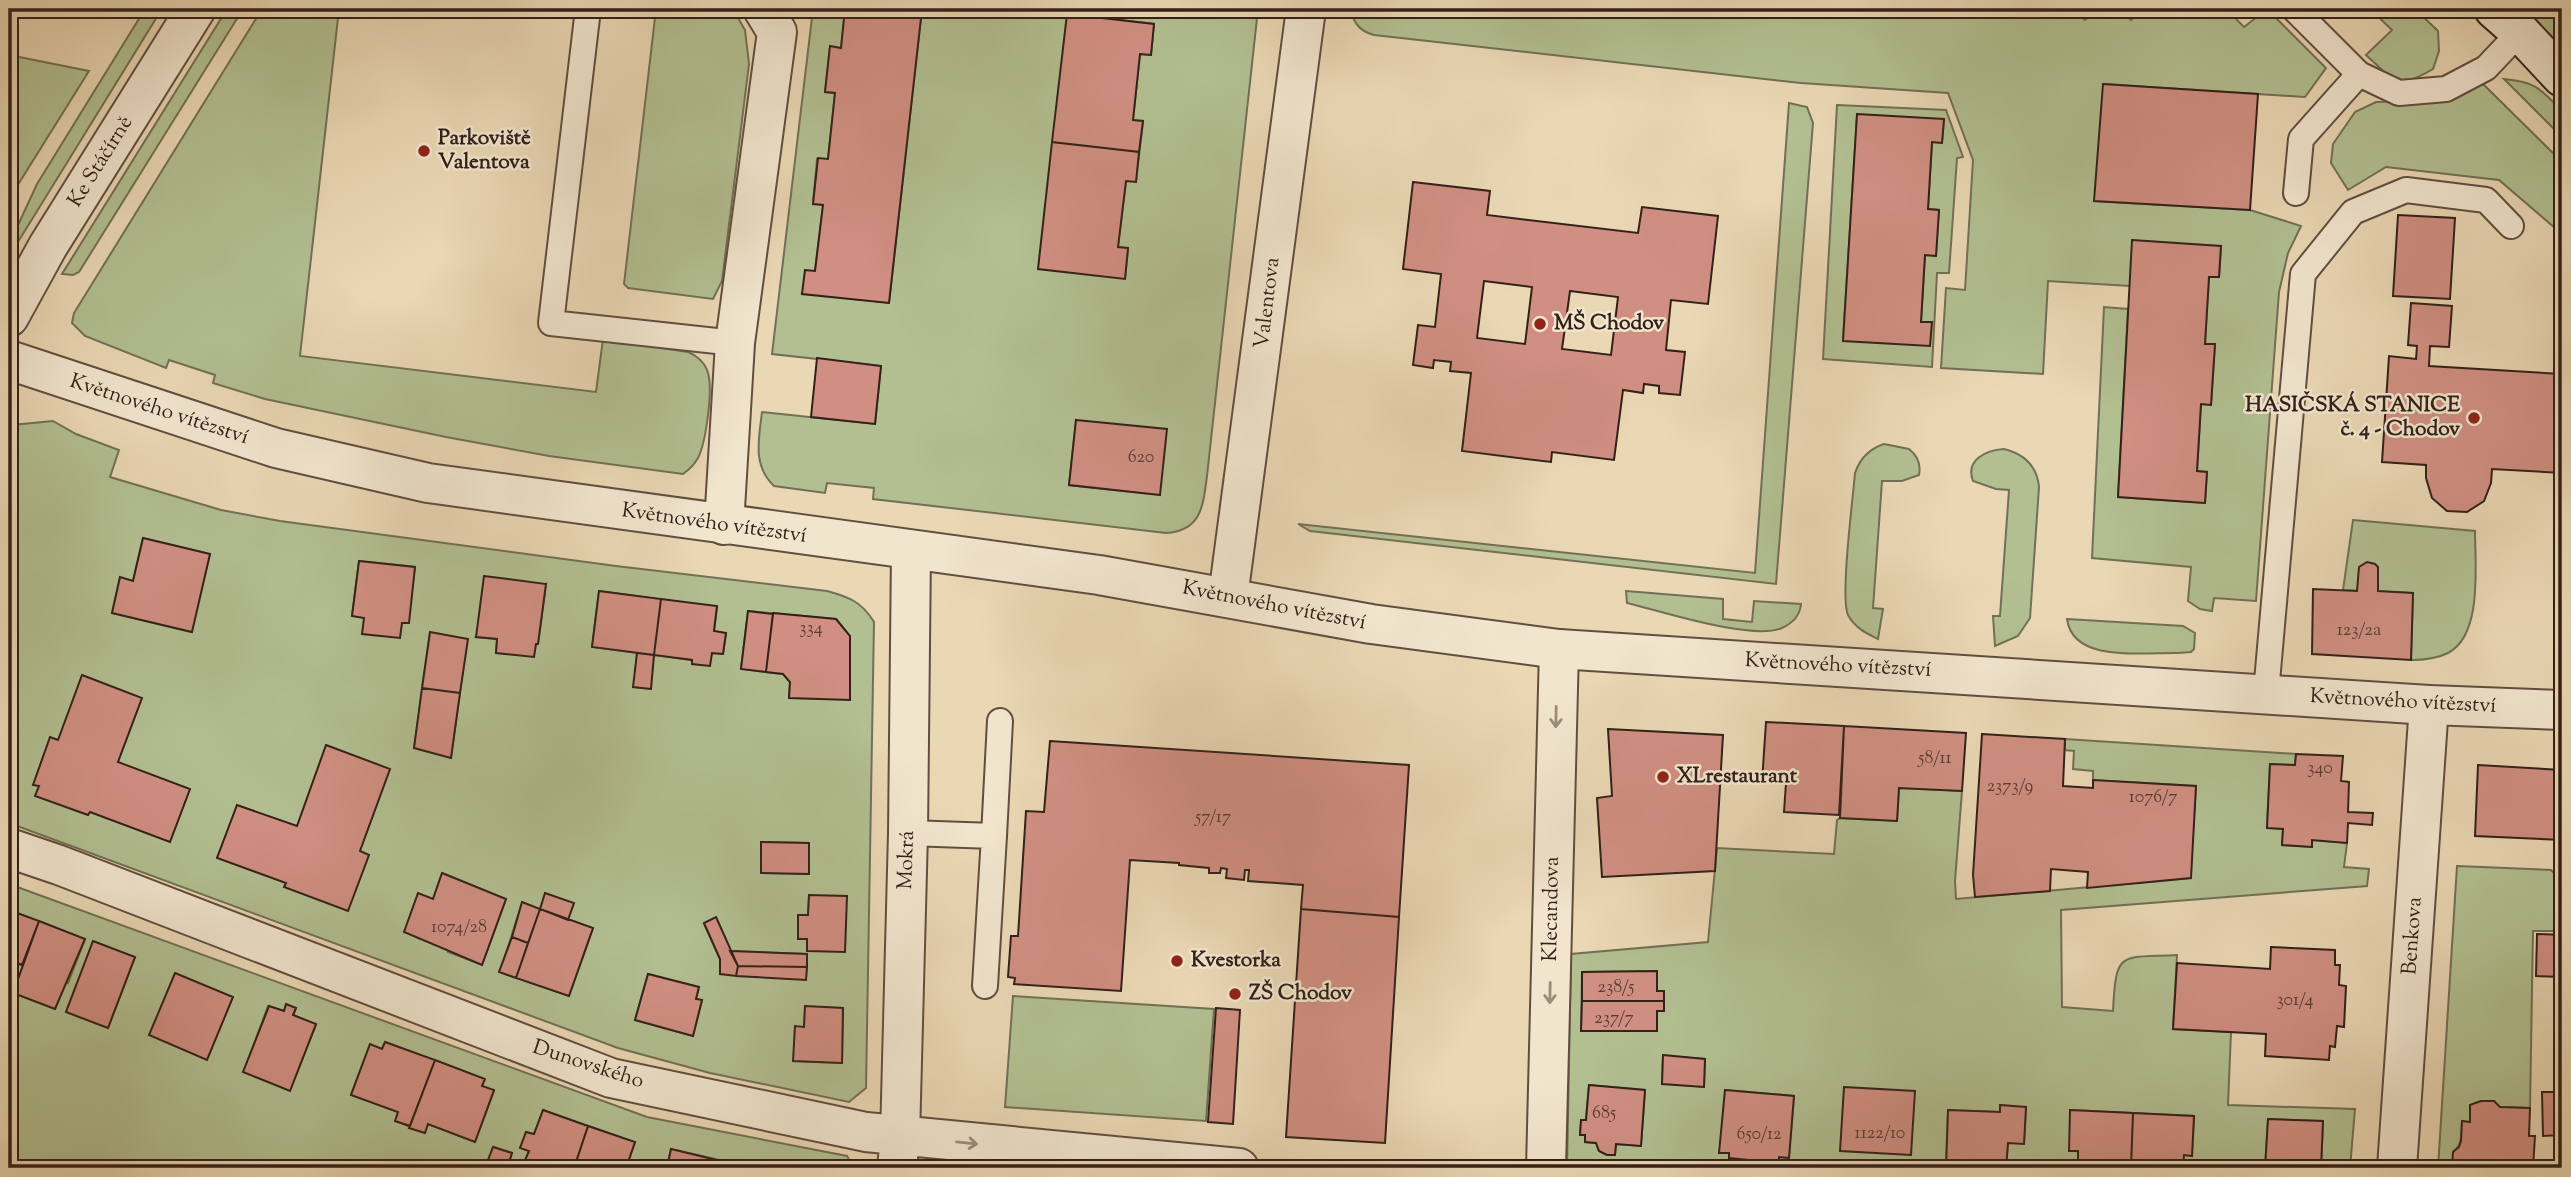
<svg xmlns="http://www.w3.org/2000/svg" width="2571" height="1177" viewBox="0 0 2571 1177" font-family="'Sorts Mill Goudy',serif">
<style>
.green{fill:#b2bf91;stroke:#727055;stroke-width:2;fill-rule:evenodd}
.building{fill:#d08f82;stroke:#332019;stroke-width:2;fill-rule:evenodd}
.lines{fill:none;stroke-linecap:round;stroke-linejoin:round}
.service-casing{stroke:#614e40;stroke-width:28}
.minor-casing{stroke:#614e40;stroke-width:42}
.tertiary-casing{stroke:#614e40;stroke-width:42}
.secondary-casing{stroke:#332019;stroke-width:42}
.service{stroke:#f1e5ce;stroke-width:24}
.minor{stroke:#f1e5ce;stroke-width:38}
.tertiary{stroke:#f1e5ce;stroke-width:38}
.secondary{stroke:#f1e5ce;stroke-width:38}
.oneway{stroke:#9c8c7d}
.poi-dot{fill:#8f2418;stroke:#f1e5ce;stroke-width:2.5}
.labels{text-anchor:middle;dominant-baseline:central;stroke-width:5;stroke-linejoin:round;paint-order:stroke}
.number-label{font-size:18px;fill:#5a3c33}
.poi-label{font-size:21px;font-weight:bold;fill:#332019;stroke:#f1e5ce;text-anchor:start}
.street-label{font-size:21px;fill:#332019;stroke:#f1e5ce}
</style>
<rect width="100%" height="100%" fill="#ead7b4"/>
<filter id="stains"><feTurbulence type="fractalNoise" baseFrequency=".00286" numOctaves="4"/><feColorMatrix values="0 0 0 0 .2 0 0 0 0 .09 0 0 0 0 .02 0 0 0 .5 -.17"/></filter>
<radialGradient id="worn" r=".72"><stop offset=".6" stop-color="#630" stop-opacity="0"/><stop offset="1" stop-color="#630" stop-opacity=".3"/></radialGradient>
<path class="green" d="M145 9H155L160 12 18 242 14 243 12 238 37 184Z
M227 9H243L79 272 73 275 62 274Z
M262 9H339L300 356 596 392 603 339 688 352C696 355 704 362 707 370 714 386 706 442 698 458 694 465 690 469 683 474L549 456 446 437 265 399 213 383 215 375 169 360 166 368 85 336 72 323 74 313Z
M656 9H733L745 30 749 64 722 281 713 299 628 288 624 284Z
M813 9H845L841 48 830 47 825 92 835 93 828 159H817L813 203 823 205 815 271 802 293 889 303 922 9H1258L1207 476C1203 505 1202 531 1166 533L873 499 874 488 827 483 825 493 774 486C752 465 759 439 762 412L875 424 881 366 772 354ZM1067 14 1154 24 1151 55 1140 54 1133 120 1143 122 1136 181H1126L1118 247 1128 249 1125 279ZM1076 420 1159 495 1069 485Z
M1350 9H2073L2085 20 2097 9H2119L2131 20 2141 9H2226L2244 27 2267 9 2326 68 2305 97 2104 84 2095 201 2250 210 2301 226 2288 253 2279 292 2256 601 2214 598 2212 611 2200 609 2188 601 2191 567 2092 558 2104 307 2128 309 2118 497 2205 503 2207 472 2197 471 2201 404 2211 405 2215 345 2205 344 2209 277H2219L2221 246 2130 286 2048 281 2043 374 1941 368 1946 288 1965 290 1973 160 1948 93 1801 83 1374 35C1359 31 1354 23 1350 9Z
M2370 9H2415L2438 31 2439 51 2433 69C2396 91 2395 81 2366 55L2392 30Z
M2524 9H2560L2562 11V49Z
M9 55 89 71 9 199Z
M2504 79C2537 82 2540 89 2562 111V137Z
M2482 83 2562 162V234L2499 180 2386 167 2348 190 2331 163 2333 144 2355 112 2376 102 2431 100Z
M1789 103 1807 107 1813 123 1776 584 1310 531 1298 524 1755 573Z
M1837 105 1946 110 1963 157 1957 158 1949 273H1937L1932 367 1823 359ZM1857 115 1944 120 1942 143 1932 142 1928 209 1939 210 1936 256 1925 255 1921 322 1932 323 1843 340Z
M53 421 76 434 119 450 110 477 221 510 280 521 616 566 827 591C849 597 862 602 874 622L866 1088 849 1102 710 1073 618 1048 9 823V428L12 425ZM143 538 210 554 191 632 112 613 120 578 133 581ZM359 561 415 567 408 623 352 616ZM546 584 538 644 496 653 497 639 476 637ZM599 591 717 607 714 631 726 633 723 654 712 653 692 660 654 655 650 689 634 687 637 653 592 647ZM748 611 836 619 850 636V699L789 698 790 682 783 674 741 669ZM430 633 467 640 451 758 414 748ZM761 842 809 843V874L761 873ZM442 873 506 899 482 965 448 952 449 949 418 938V894L433 899ZM809 896 846 897 807 939H798V915H808ZM522 903 593 928 569 996 500 972ZM716 918 730 951 807 954 806 979 720 973V959L704 924ZM648 974 699 987 696 999 702 1000 693 1036 635 1020ZM805 1007 843 1008 842 1063 794 1061 795 1027H804Z
M1884 444 1909 449C1918 456 1921 465 1919 475L1902 481H1882L1873 608 1883 609 1878 639C1866 633 1855 628 1848 615 1840 598 1853 498 1855 473 1860 458 1869 449 1884 444Z
M2004 449C2024 454 2037 466 2039 487L2030 618 2018 636 1995 646 1993 616H2000L2009 490 1996 489 1973 481C1965 460 1986 450 2004 449Z
M2353 520 2475 531C2475 564 2483 635 2448 653 2438 658 2423 660 2411 660L2413 593 2343 590Z
M1626 591 1723 599V619L1752 622 1754 601 1801 604C1800 615 1793 623 1782 628 1752 641 1661 611 1627 603Z
M2067 619 2183 626 2195 633 2194 649 2191 652 2178 653C2145 652 2073 664 2067 619Z
M2065 739 2296 754 2295 765 2270 764 2267 827 2283 829 2282 845 2311 847 2312 840 2347 843 2344 867 2369 869 2367 886 2061 910 2062 1007 2113 1011C2116 949 2120 958 2177 955L2173 1029 2231 1032 2228 1105 2355 1109 2350 1168H2321L2323 1121 2268 1119 2265 1168H2183L2184 1155H2192L2194 1116 2071 1110 2078 1151V1168H2006L2008 1143H2024L2026 1108 2001 1105 2000 1112 1948 1110 1946 1168H1567L1571 954 1708 942 1717 848 1834 854 1837 820 1840 818 1897 821 1899 788 1962 791 1955 881 1956 899 2190 878 2196 786 2093 780V771L2073 769 2074 751 2065 750ZM1657 971V991H1664V1011H1657V1031H1581L1582 972ZM1663 1056 1705 1059 1704 1087 1662 1083ZM1589 1085 1645 1090 1641 1146 1616 1144 1615 1155H1607L1599 1151 1596 1143 1585 1142V1135H1580L1581 1121 1586 1120ZM1725 1090 1794 1096 1789 1158 1779 1157 1778 1163 1730 1158 1729 1153H1720Z
M2457 866 2551 870 2562 881V931H2533L2530 1108 2500 1107 2494 1101H2481L2471 1105 2470 1122H2462C2461 1134 2463 1144 2453 1152V1168H2438Z
M9 884 647 1117 847 1156 854 1168H723L724 1161 671 1149 667 1168H626L635 1142 543 1110 534 1134 521 1148 529 1151 524 1165 532 1168H507L512 1153 494 1147 485 1168H9V960L23 966 13 993 55 1009 66 982 68 983 85 939 9 910ZM93 942 135 957 108 1028 66 1012ZM286 1005 296 1008 293 1015 316 1025 290 1090 244 1072 268 1006 284 1011ZM385 1042 484 1079 482 1086 494 1091 475 1142 428 1124 424 1133 396 1121 398 1112 351 1095 370 1045 382 1049Z
M1013 996 1214 1009 1206 1121 1005 1107Z"/>
<path class="building" d="M845 9H922L889 303 802 294 805 270 815 271 823 205 813 204 818 158 828 159 835 93 825 92 830 46 841 48Z
M1067 14 1154 24 1151 55 1140 54 1133 120 1143 121 1139 152 1052 142Z
M2103 84 2258 94 2250 210 2094 201Z
M1857 114 1944 119 1942 143 1932 142 1928 209 1939 210 1936 256 1925 255 1921 322H1932L1930 346 1843 341Z
M1052 142 1139 152 1136 182 1126 181 1118 247 1128 248 1125 279 1038 269Z
M1413 182 1490 191 1487 215 1638 233 1642 207 1718 216 1708 304 1671 300 1666 350 1685 352 1680 395 1659 393V386L1644 384 1643 393 1623 390 1614 460 1552 452 1551 462 1462 451 1471 373 1450 371 1451 362 1434 360 1433 368 1413 365 1418 325 1435 327 1441 274 1403 269ZM1484 281 1532 287 1525 344 1477 338ZM1570 291 1618 297 1611 355 1562 349Z
M2398 215 2455 218 2450 299 2393 296Z
M2132 240 2221 246 2219 277H2209L2205 344H2215L2211 405 2201 404 2197 471 2207 472 2205 503 2118 497Z
M2411 303 2452 306 2449 347 2430 346 2429 366 2562 374V473L2492 469 2491 483 2484 501 2467 512 2447 511 2432 498 2426 478V465L2382 462 2389 356 2416 359 2417 346 2408 345Z
M817 358 881 366 875 424 811 417Z
M1076 420 1167 429 1160 495 1069 485Z
M143 538 210 554 192 632 112 613 120 577 133 581Z
M359 561 415 567 409 623H402L400 638 362 634 364 618 352 616Z
M2367 562 2375 564 2378 567V591L2413 593 2411 660 2312 654 2313 589 2357 591 2359 567Z
M484 576 546 584 538 644H536L534 657 496 653 497 639 476 637Z
M599 591 661 599 654 655 592 647Z
M661 599 717 606 714 631 726 633 723 654 712 653 710 666 692 664V660L654 655Z
M748 611 773 614 766 672 741 669Z
M773 613 836 619 850 636V700L789 698 790 682 783 674 766 672Z
M430 632 468 639 460 693 422 688Z
M637 653 654 655 651 689 633 687Z
M82 675 142 698 118 762 190 789 170 842 90 812 88 815 35 796 39 786 33 785 50 737 58 740Z
M422 688 460 693 451 758 414 748Z
M1766 722 1844 726 1839 815 1784 812 1786 783 1762 782Z
M1844 726 1966 733 1962 791 1899 788 1897 821 1840 818Z
M1608 729 1723 735 1715 871 1602 877 1597 798 1612 796Z
M1982 734 2065 739 2063 786 2093 788V780L2196 786 2191 878 2087 888 2088 872 2051 869 2050 891 1975 897 1973 875Z
M1050 741 1409 765 1399 917 1301 909 1303 885 1248 881 1249 870H1245L1244 880 1226 878 1227 869 1221 868 1220 873H1209V868L1179 865V863L1130 860 1121 991 1014 984 1015 978 1008 977 1011 936H1018L1026 811 1044 812Z
M326 745 390 769 360 851 369 855 348 911 284 887 286 883 217 858 237 805 297 826Z
M2296 754 2343 756 2341 781 2349 782 2348 812 2373 813 2372 825 2348 823 2347 843 2312 840V847L2282 845 2283 829 2267 828 2270 764 2295 765Z
M2478 765 2562 770V840L2475 836Z
M761 842 809 843V874L761 873Z
M442 873 506 899 482 965 404 932 418 893 433 899Z
M545 893 574 903 568 920 540 909Z
M809 895 847 896 845 952 807 951V939H798V915H808Z
M522 902 540 909 528 943 512 937Z
M540 909 593 928 569 996 516 978Z
M1301 909 1399 917 1385 1143 1286 1137Z
M9 910 39 921 22 965 9 960Z
M716 917 738 966 736 976 720 974V959L704 923Z
M39 921 85 939 55 1009 13 993Z
M2537 934 2562 935V977L2536 976Z
M512 937 528 943 516 978 499 972Z
M93 941 135 957 108 1028 66 1012Z
M2271 947 2335 950V965H2340L2339 985 2346 986 2344 1027 2337 1026 2335 1047 2330 1046 2329 1060 2265 1056 2266 1034 2173 1029 2177 963 2270 969Z
M730 951 807 954V967L738 966Z
M738 966 807 967 806 980 736 976Z
M1657 971V991H1664V1001H1582V972Z
M175 973 233 997 207 1060 149 1035Z
M648 974 699 987 696 999 702 1000 693 1036 635 1020Z
M1582 1001H1664V1011H1657V1031H1581Z
M286 1004 296 1008 293 1015 316 1024 290 1091 243 1072 269 1006 284 1011Z
M805 1006 843 1008 842 1063 793 1061 795 1026 804 1027Z
M1216 1008 1240 1010 1233 1124 1208 1122Z
M385 1042 435 1060 410 1126 395 1121 398 1112 351 1095 370 1044 382 1049Z
M1663 1055 1705 1059 1704 1087 1662 1084Z
M435 1060 485 1079 482 1086 494 1090 475 1142 428 1124 425 1133 409 1128Z
M1589 1085 1645 1090 1641 1146 1616 1144 1615 1155H1607L1599 1151 1596 1143 1585 1142V1135H1580L1581 1120H1586Z
M1844 1087 1915 1091 1911 1155 1840 1151Z
M1725 1090 1794 1096 1789 1158 1779 1157V1163L1729 1158V1153H1719Z
M2542 1092H2562V1135L2543 1136Z
M2481 1101H2494L2500 1107 2530 1108 2529 1136H2535L2533 1168H2452L2453 1152 2459 1147 2461 1141 2462 1121 2470 1122V1105Z
M2000 1105 2026 1107 2024 1144 2008 1143 2006 1168H1946L1948 1110 2000 1112Z
M543 1110 588 1126 574 1168H532L523 1165 529 1151 520 1148 526 1132 534 1134Z
M2070 1110 2133 1113 2131 1168H2078V1151H2069Z
M2133 1113 2194 1116 2192 1156 2184 1155 2183 1168H2131Z
M2268 1119 2323 1121 2321 1168H2265Z
M588 1126 635 1142 626 1168H574Z
M2558 1139H2562V1168H2558Z
M493 1147 512 1153 507 1168H485Z
M671 1149 725 1162 723 1168H667Z"/>
<g class="lines">
<g class="service-casing">
<path id="service" d="M588 9 551 323 735 343
M2294 9 2359 74 2399 93 2446 89 2486 68 2520 32
M2296 193 2301 139 2359 74
M2266 693 2303 274 2353 212 2406 190 2486 200 2511 226
M908 833 994 836 985 986
M994 836 1000 721"/>
</g>
<g class="minor-casing">
<path id="minor" d="M724 525 735 343 777 32 763 9
M1228 597 1306 9
M9 848 59 865 611 1078 866 1132 1239 1168
M897 1168 900 1137 908 833 911 551
M1546 1168 1559 649
M2397 1168 2429 705"/>
</g>
<g class="tertiary-casing">
<path id="tertiary" d="M9 317 48 246 196 9
M9 360 276 448 428 483 1099 575 1371 624 1559 649 2429 705 2562 710"/>
</g>
<g class="secondary-casing">
<path id="secondary" d="M2494 9 2520 32 2562 77"/>
</g>
<use href="#service" class="service"/>
<use href="#minor" class="minor"/>
<use href="#tertiary" class="tertiary"/>
<use href="#secondary" class="secondary"/>
</g>
<defs><path id="oneway-shaft" d="M-6 0H5M1.5-3L5.5 0L1.5 3" fill="none" stroke-width="1.6" stroke-linecap="round" stroke-linejoin="round" transform="scale(1.75)"/></defs>
<g class="oneway">
<use href="#oneway-shaft" transform="translate(1556 717) rotate(91)"/>
<use href="#oneway-shaft" transform="translate(1550 993) rotate(91)"/>
<use href="#oneway-shaft" transform="translate(967 1143) rotate(6)"/>
</g>
<g class="poi-dot">
<circle cx="424" cy="151" r="7"/>
<circle cx="1540" cy="324" r="7"/>
<circle cx="2474" cy="418" r="7"/>
<circle cx="1663" cy="777" r="7"/>
<circle cx="1177" cy="961" r="7"/>
<circle cx="1235" cy="994" r="7"/>
</g>
<g class="labels">
<g class="number-label">
<text x="1141" y="458">620</text>
<text x="811" y="629">334</text>
<text x="2359" y="631">123/2a</text>
<text x="1935" y="759">58/11</text>
<text x="2320" y="769">340</text>
<text x="2010" y="787">2373/9</text>
<text x="2153" y="798">1076/7</text>
<text x="1213" y="818">57/17</text>
<text x="459" y="928">1074/28</text>
<text x="1616" y="988">238/5</text>
<text x="2295" y="1001">301/4</text>
<text x="1614" y="1019">237/7</text>
<text x="1604" y="1114">685</text>
<text x="1880" y="1134">1122/10</text>
<text x="1759" y="1135">650/12</text>
</g>
<g class="poi-label">
<text x="438" y="139">Parkoviště<tspan x="438" dy="24">Valentova</tspan></text>
<text x="1554" y="324">MŠ Chodov</text>
<text x="2460" y="406" text-anchor="end">HASIČSKÁ STANICE<tspan x="2460" dy="24">č. 4 - Chodov</tspan></text>
<text x="1677" y="777">XLrestaurant</text>
<text x="1191" y="961">Kvestorka</text>
<text x="1249" y="994">ZŠ Chodov</text>
</g>
<g class="street-label">
<text transform="translate(101 162) rotate(-58)">Ke Stáčírně</text>
<text transform="translate(1268 303) rotate(-83)">Valentova</text>
<text transform="translate(159 410) rotate(18)">Květnového vítězství</text>
<text transform="translate(714 524) rotate(8)">Květnového vítězství</text>
<text transform="translate(1274 606) rotate(11)">Květnového vítězství</text>
<text transform="translate(1838 666) rotate(3)">Květnového vítězství</text>
<text transform="translate(2403 702) rotate(3)">Květnového vítězství</text>
<text transform="translate(907 860) rotate(-88)">Mokrá</text>
<text transform="translate(1552 909) rotate(-89)">Klecandova</text>
<text transform="translate(2413 936) rotate(-86)">Benkova</text>
<text transform="translate(588 1065) rotate(18)">Dunovského</text>
</g>
</g>
<rect width="2571" height="1177" fill="none" stroke="#ead7b4" stroke-width="35"/>
<rect x="10" y="10" width="2550" height="1156" fill="none" stroke="#332019" stroke-width="3.5"/>
<rect x="18" y="18" width="2536" height="1142" fill="none" stroke="#332019" stroke-width="2"/>
<rect width="100%" height="100%" filter="url(#stains)"/>
<rect width="100%" height="100%" fill="url(#worn)"/>
</svg>
